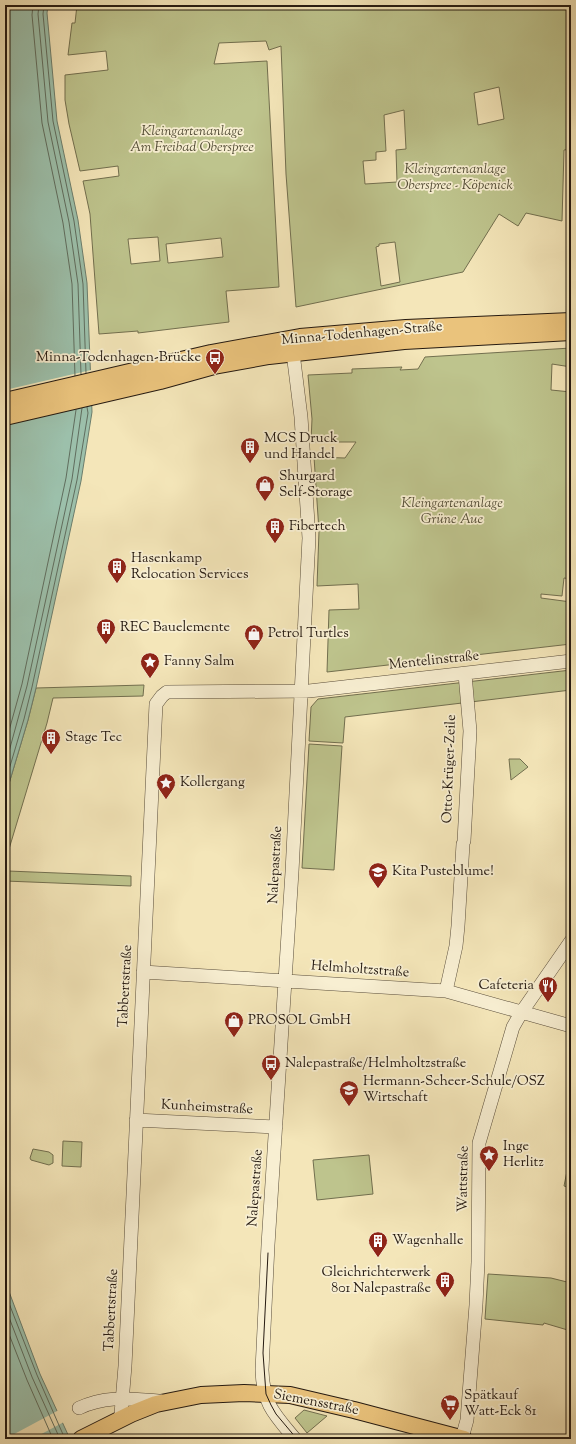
<svg xmlns="http://www.w3.org/2000/svg" width="576" height="1444" viewBox="0 0 576 1444" font-family="'Sorts Mill Goudy',serif">
<style>
.green{fill:#bec48d;stroke:#726f4f;fill-rule:evenodd}
.water{fill:#9cc0ab;stroke:#6c7e6d}
.pier{fill:#f4e6b9}
.lines{fill:none;stroke-linecap:round;stroke-linejoin:round}
.shore{stroke:#606d5e;stroke-width:1}
.minor-casing{stroke:#594d3b;stroke-width:14}
.major-casing{stroke:#251a11;stroke-width:18}
.minor{stroke:#f8efd2;stroke-width:13}
.major{stroke:#eac37c;stroke-width:16}
.tram{stroke:#251a11;stroke-width:1}
.labels{text-anchor:middle;dominant-baseline:central;stroke-width:3.5;stroke-linejoin:round;paint-order:stroke}
.park-label{font-size:14px;font-style:italic;fill:#534d36;stroke:#f8efd2}
.street-label{font-size:14px;fill:#251a11;stroke:#f8efd2}
.poi-label{font-size:14px;fill:#251a11;stroke:#f8efd2;text-anchor:start}
</style>
<rect width="100%" height="100%" fill="#f4e6b9"/>
<filter id="stains"><feTurbulence type="fractalNoise" baseFrequency=".005" numOctaves="4"/><feColorMatrix values="0 0 0 0 .2 0 0 0 0 .09 0 0 0 0 .02 0 0 0 .5 -.17"/></filter>
<radialGradient id="worn" r=".72"><stop offset=".6" stop-color="#630" stop-opacity="0"/><stop offset="1" stop-color="#630" stop-opacity=".3"/></radialGradient>
<path class="green" d="M77 5H571V149L564 150 562 221 526 213 518 226 499 214 463 272 296 307 286 174 281 46 269 50 266 41 219 43 214 64 267 61 279 287 226 291 229 322 138 333V331L99 334 90 214 83 181 119 176 118 166 80 171 69 124 65 100V75L108 70 106 51 68 55 72 23H75ZM499 87 504 119 478 125 474 93ZM404 110 406 149 396 150 397 182 365 184 363 161 376 160V152L386 151 384 115ZM158 237 160 261 131 264 128 239ZM221 238 223 257 168 263 166 244ZM395 242 400 282 381 286 376 247 379 246V244Z
M571 348V367L552 364 551 390 571 392V579L564 578 562 596 541 594V598L571 602 569 624 571 625V644L327 672 329 610 359 609 358 584 317 586 319 531 314 457 345 458 356 442H311L312 419 308 375 352 373V369L402 367 400 370 418 369 425 357Z
M571 670V690L345 717 343 743 309 741 311 707 318 699Z
M144 685 143 696 53 698 47 723 9 849 6 865 8 871 131 876V886L5 881V797L28 720 36 688Z
M309 744 342 746 334 870 302 868Z
M509 759H520L528 767 511 780Z
M63 1141 82 1142 81 1167 62 1166Z
M33 1149 49 1152 53 1155V1163L49 1165 31 1160 30 1158Z
M571 1151V1188L564 1186Z
M369 1155 373 1194 317 1200 313 1160Z
M488 1274 551 1278 571 1283V1331L544 1323 543 1325 485 1319Z
M304 1410 327 1416 307 1433 295 1418Z"/>
<path class="water" d="M5 5H48L47 13 57 121 78 220 87 283 92 412 81 481 36 688 28 720 5 797Z
M5 1281 40 1374 70 1439H5Z"/>
<path class="pier" d="M91 370 92 385 5 406V390Z
M59 1410 64 1422 32 1439H5Z"/>
<g class="lines">
<path class="shore" d="M33 5 32 15 42 123 63 223 72 284 75 376
M39 5 38 14 48 122 69 222 78 284 81 374
M44 5 43 14 53 121 74 221 83 284 86 373
M5 745 22 684 66 478 76 410
M5 766 27 686 72 479 82 408
M5 783 24 719 32 687 77 480 88 413 87 407
M5 1293 37 1375 65 1439
M5 1307 32 1377 60 1439
M5 1324 27 1380 53 1439"/>
<g class="minor-casing">
<path id="minor" d="M292 345 301 417 309 538 308 557 292 872 268 1245 262 1370C263 1404 274 1414 295 1439
M464 841 470 731 465 674
M143 972 446 991 571 1026
M446 991 456 946 458 926 463 844
M136 1120 276 1127
M79 1408C107 1395 130 1399 161 1401
M119 1420 121 1414 125 1366 156 704 162 696 167 692 309 691 571 661
M462 1438 467 1420 476 1305 478 1262 479 1143 513 1027 521 1013 571 941"/>
</g>
<g class="major-casing">
<path id="major" d="M5 401 211 353 300 337 406 328 571 321
M5 417 160 381 214 366 269 356 404 341 571 332
M81 1439 131 1414 156 1404 201 1395 244 1393 290 1395 354 1410 464 1439"/>
</g>
<use href="#minor" class="minor"/>
<use href="#major" class="major"/>
<path class="tram" d="M268 1253 263 1353 266 1394 271 1405 276 1414 297 1439"/>
</g>
<defs>
<g id="bus-pin" transform="scale(1)"><path d="M0 17L-7.5 6A9.5 9.5 0 1 1 7.5 6Z" fill="#8f2418" stroke="#f8efd2"/><path d="M-5-6H5V4H4V6H2V4H-2V6H-4V4H-5ZM-3.5-4V0h7V-4ZM-3.5 1.2v1.5H-2V1.2ZM2 1.2v1.5H3.5V1.2Z" fill="#fff"/></g>
<g id="building-pin" transform="scale(1)"><path d="M0 17L-7.5 6A9.5 9.5 0 1 1 7.5 6Z" fill="#8f2418" stroke="#f8efd2"/><path d="M-4-6H4V6H1V3H-1V6H-4ZM-2.5-4.3h1.7v1.8h-1.7ZM.8-4.3h1.7v1.8H.8ZM-2.5-1h1.7V.8h-1.7ZM.8-1h1.7V.8H.8Z" fill="#fff"/></g>
<g id="shop-pin" transform="scale(1)"><path d="M0 17L-7.5 6A9.5 9.5 0 1 1 7.5 6Z" fill="#8f2418" stroke="#f8efd2"/><path d="M-5-2.5h2.3a2.7 3.5 0 0 1 5.4 0H5L5.5 6h-11ZM-1.5-2.5h3a1.5 2.3 0 0 0-3 0Z" fill="#fff"/></g>
<g id="sight-pin" transform="scale(1)"><path d="M0 17L-7.5 6A9.5 9.5 0 1 1 7.5 6Z" fill="#8f2418" stroke="#f8efd2"/><path d="M0-6L1.8-2.2L6-1.7L2.9 1.2L3.7 5.4L0 3.3L-3.7 5.4L-2.9 1.2L-6-1.7L-1.8-2.2Z" fill="#fff"/></g>
<g id="school-pin" transform="scale(1)"><path d="M0 17L-7.5 6A9.5 9.5 0 1 1 7.5 6Z" fill="#8f2418" stroke="#f8efd2"/><path d="M0-5L7-2L0 1L-7-2ZM-4 1L0 2.5L4 1V4Q0 6-4 4Z" fill="#fff"/></g>
<g id="restaurant-pin" transform="scale(1)"><path d="M0 17L-7.5 6A9.5 9.5 0 1 1 7.5 6Z" fill="#8f2418" stroke="#f8efd2"/><path d="M-5-6h1v4h1v-4h1v4h1v-4h1v5L-1.5 .5V6h-2V.5L-5-1ZM5-6V6H3V1.5H1.5Q1.5-4 5-6Z" fill="#fff"/></g>
<g id="university-pin" transform="scale(1)"><path d="M0 17L-7.5 6A9.5 9.5 0 1 1 7.5 6Z" fill="#8f2418" stroke="#f8efd2"/><path d="M0-5L7-2L0 1L-7-2ZM-4 1L0 2.5L4 1V4Q0 6-4 4Z" fill="#fff"/></g>
<g id="supermarket-pin" transform="scale(1)"><path d="M0 17L-7.5 6A9.5 9.5 0 1 1 7.5 6Z" fill="#8f2418" stroke="#f8efd2"/><path d="M-6-5.5h2.5l.6 2H6L4.5 2H-2.5L-4.4-4H-6ZM-1.5 3.2a1.3 1.3 0 1 0 .1 0ZM3 3.2a1.3 1.3 0 1 0 .1 0Z" fill="#fff"/></g>
</defs>
<g fill-rule="evenodd">
<use href="#bus-pin" x="215" y="358"/>
<use href="#building-pin" x="250" y="447"/>
<use href="#shop-pin" x="265" y="485"/>
<use href="#building-pin" x="275" y="527"/>
<use href="#building-pin" x="117" y="567"/>
<use href="#building-pin" x="106" y="628"/>
<use href="#shop-pin" x="254" y="634"/>
<use href="#sight-pin" x="150" y="662"/>
<use href="#building-pin" x="51" y="738"/>
<use href="#sight-pin" x="166" y="783"/>
<use href="#school-pin" x="378" y="872"/>
<use href="#restaurant-pin" x="548" y="986"/>
<use href="#shop-pin" x="234" y="1021"/>
<use href="#bus-pin" x="271" y="1064"/>
<use href="#university-pin" x="349" y="1090"/>
<use href="#sight-pin" x="489" y="1155"/>
<use href="#building-pin" x="378" y="1241"/>
<use href="#building-pin" x="445" y="1281"/>
<use href="#supermarket-pin" x="450" y="1404"/>
</g>
<g class="labels">
<g class="park-label">
<text x="192" y="132">Kleingartenanlage<tspan x="192" dy="16">Am Freibad Oberspree</tspan></text>
<text x="455" y="170">Kleingartenanlage<tspan x="455" dy="16">Oberspree - Köpenick</tspan></text>
<text x="452" y="504">Kleingartenanlage<tspan x="452" dy="16">Grüne Aue</tspan></text>
</g>
<g class="street-label">
<text transform="translate(362 334) rotate(-5)">Minna-Todenhagen-Straße</text>
<text transform="translate(434 661) rotate(-6)">Mentelinstraße</text>
<text transform="translate(450 769) rotate(-88)">Otto-Krüger-Zeile</text>
<text transform="translate(276 865) rotate(-87)">Nalepastraße</text>
<text transform="translate(360 970) rotate(4)">Helmholtzstraße</text>
<text transform="translate(126 986) rotate(-87)">Tabbertstraße</text>
<text transform="translate(207 1108) rotate(3)">Kunheimstraße</text>
<text transform="translate(464 1179) rotate(-89)">Wattstraße</text>
<text transform="translate(256 1188) rotate(-86)">Nalepastraße</text>
<text transform="translate(112 1310) rotate(-87)">Tabbertstraße</text>
<text transform="translate(316 1403) rotate(11)">Siemensstraße</text>
</g>
<g class="poi-label">
<text x="201" y="358" text-anchor="end">Minna-Todenhagen-Brücke</text>
<text x="264" y="439">MCS Druck<tspan x="264" dy="16">und Handel</tspan></text>
<text x="279" y="477">Shurgard<tspan x="279" dy="16">Self-Storage</tspan></text>
<text x="289" y="527">Fibertech</text>
<text x="131" y="559">Hasenkamp<tspan x="131" dy="16">Relocation Services</tspan></text>
<text x="120" y="628">REC Bauelemente</text>
<text x="268" y="634">Petrol Turtles</text>
<text x="164" y="662">Fanny Salm</text>
<text x="65" y="738">Stage Tec</text>
<text x="180" y="783">Kollergang</text>
<text x="392" y="872">Kita Pusteblume!</text>
<text x="534" y="986" text-anchor="end">Cafeteria</text>
<text x="248" y="1021">PROSOL GmbH</text>
<text x="285" y="1064">Nalepastraße/Helmholtzstraße</text>
<text x="363" y="1082">Hermann-Scheer-Schule/OSZ<tspan x="363" dy="16">Wirtschaft</tspan></text>
<text x="503" y="1147">Inge<tspan x="503" dy="16">Herlitz</tspan></text>
<text x="392" y="1241">Wagenhalle</text>
<text x="431" y="1273" text-anchor="end">Gleichrichterwerk<tspan x="431" dy="16">801 Nalepastraße</tspan></text>
<text x="464" y="1396">Spätkauf<tspan x="464" dy="16">Watt-Eck 81</tspan></text>
</g>
</g>
<rect width="576" height="1444" fill="none" stroke="#f4e6b9" stroke-width="20"/>
<rect x="6" y="6" width="564" height="1432" fill="none" stroke="#251a11" stroke-width="2"/>
<rect x="10" y="10" width="556" height="1424" fill="none" stroke="#251a11"/>
<rect width="100%" height="100%" filter="url(#stains)"/>
<rect width="100%" height="100%" fill="url(#worn)"/>
</svg>
